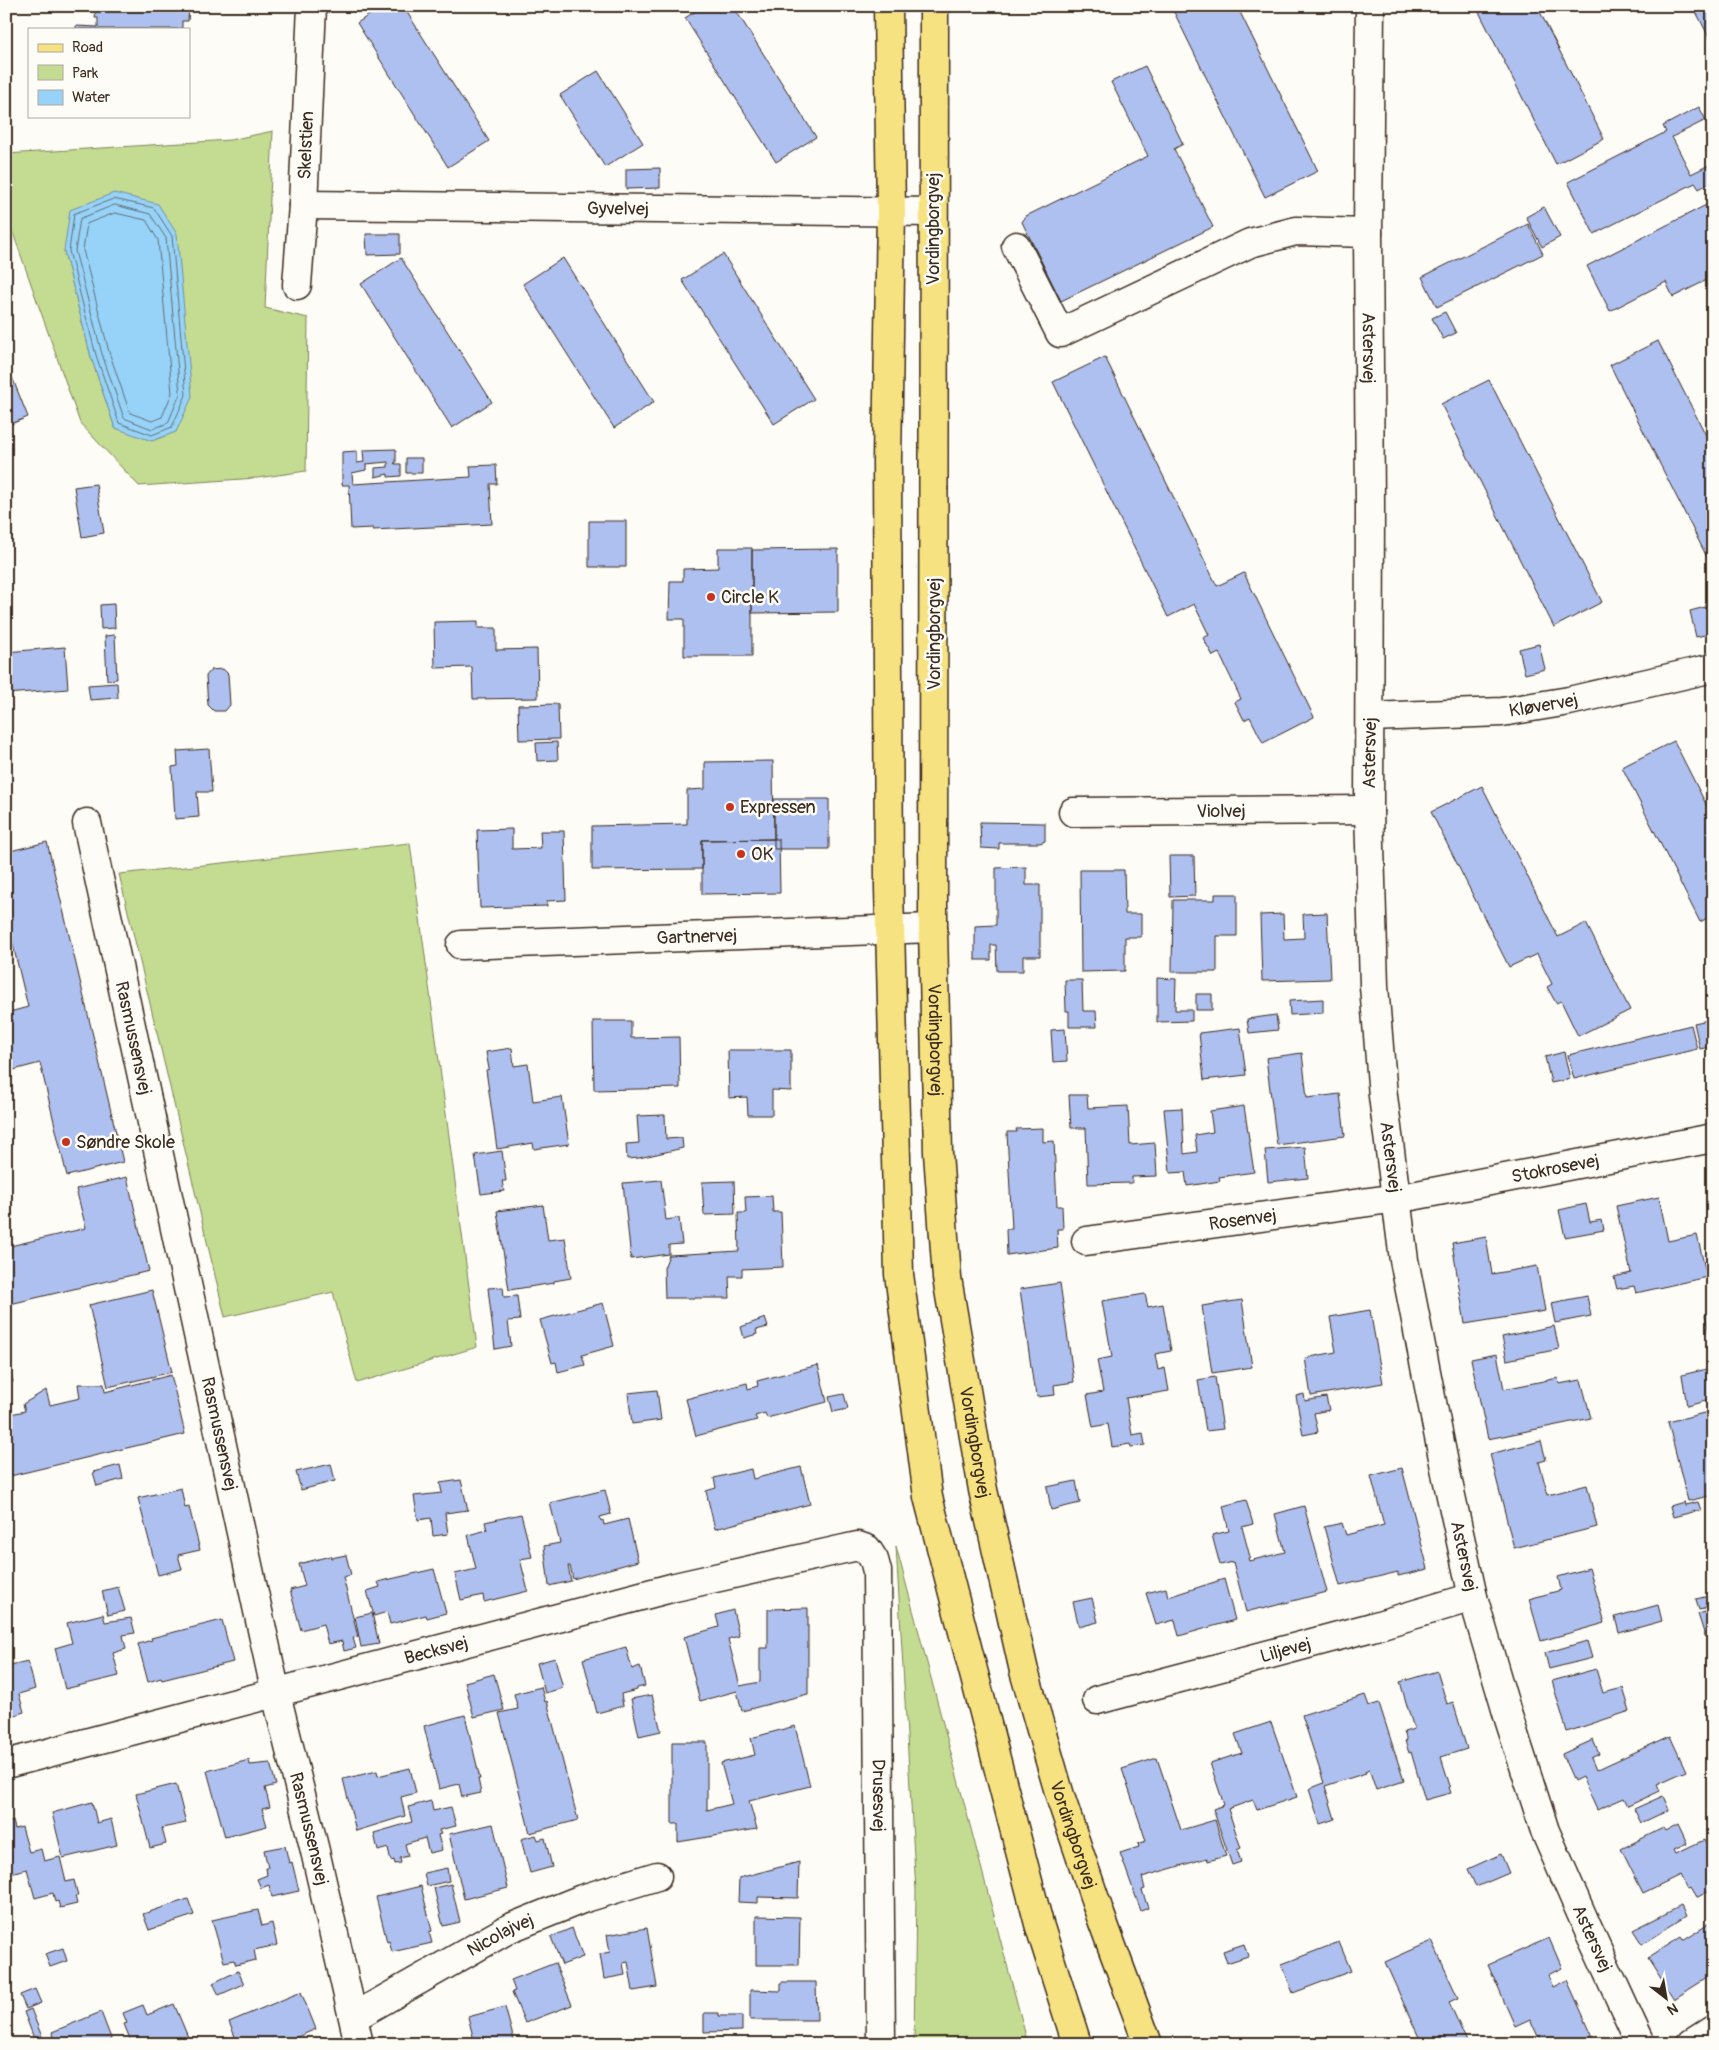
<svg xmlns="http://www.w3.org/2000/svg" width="1719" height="2050" viewBox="0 0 1719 2050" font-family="Pangolin,sans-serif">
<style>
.green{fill:#c3dc92;stroke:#7f8358;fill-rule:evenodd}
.water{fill:#97d3f8;stroke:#728fa1}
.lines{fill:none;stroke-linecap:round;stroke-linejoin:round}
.shore{stroke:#606e75;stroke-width:1}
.building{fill:#aec0f0;stroke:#3b2a1e}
.minor-casing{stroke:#3b2a1e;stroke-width:31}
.major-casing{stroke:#3b2a1e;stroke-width:31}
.minor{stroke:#fdfcf7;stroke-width:28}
.major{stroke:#f7e281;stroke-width:28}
.poi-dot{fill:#c8321e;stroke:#fdfcf7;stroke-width:2}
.labels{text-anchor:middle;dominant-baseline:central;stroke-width:5;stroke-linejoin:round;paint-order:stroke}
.street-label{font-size:18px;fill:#3b2a1e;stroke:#fdfcf7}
.poi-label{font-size:18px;fill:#3b2a1e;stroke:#fdfcf7;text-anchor:start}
</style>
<rect width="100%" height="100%" fill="#fdfcf7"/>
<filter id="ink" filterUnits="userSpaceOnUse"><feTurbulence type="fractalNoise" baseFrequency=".02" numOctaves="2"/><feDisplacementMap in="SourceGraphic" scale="10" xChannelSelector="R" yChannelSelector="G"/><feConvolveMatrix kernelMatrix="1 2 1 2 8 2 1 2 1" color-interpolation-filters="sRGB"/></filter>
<g filter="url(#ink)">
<path class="green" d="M273 131 265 308 308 318 306 471 257 478 139 486 80 423 6 213V154L230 140ZM64 251 115 428 91 357Z
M410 843 477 1347 357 1383 333 1292 225 1317 119 874Z
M896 1546 1028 2044H914L916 1891Z"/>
<path class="water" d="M114 193 158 204 177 234 192 397 176 432 152 441 115 428 91 357 64 251 70 210Z"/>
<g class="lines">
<path class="shore" d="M114 199 154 208 172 236 186 395 172 427 152 435 119 423 96 355 69 251 74 214Z
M115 205 150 214 166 238 180 394 168 423 152 429 124 418 102 354 75 251 80 219Z
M115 213 146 220 158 240 172 393 162 417 152 421 130 413 109 352 83 250 87 224Z"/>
</g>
<path class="building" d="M96 6H189L188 21H182V29H76V26L98 27V18H95Z
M383 6H403L489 141 448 167 357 23Z
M704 6H733L816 137 776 162 685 18Z
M1171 6H1237L1318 171 1265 197Z
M1476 6H1537L1604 139 1556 164Z
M1693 6H1713V45Z
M1145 66 1183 144 1174 149 1213 227 1061 301 1022 222 1026 216 1148 156 1111 82Z
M598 71 643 143 605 167 560 95Z
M1699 107 1706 120 1672 137 1691 174 1713 163V181L1699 189 1695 183 1594 234 1568 182 1666 132 1663 126Z
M660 168V188L626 189V169Z
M1712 202 1713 277 1673 297 1666 282 1610 311 1587 266Z
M1544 207 1560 237 1542 247 1526 217Z
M1528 224 1543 254 1437 307 1422 277Z
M366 234H400V254L367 255Z
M723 254 814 399 774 424 682 280Z
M401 258 492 402 452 428 361 284Z
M563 258 654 402 614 428 523 284Z
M1445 312 1456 333 1443 339 1432 318Z
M1658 341 1713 449V569L1610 365Z
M1105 357 1217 586 1244 573 1314 717 1263 743 1250 717 1244 720 1235 702 1241 699 1219 653 1213 656 1203 638 1209 635 1194 604 1168 617 1053 382Z
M6 362 28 417 6 426Z
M1489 380 1602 602 1554 627 1441 404Z
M396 449V463H394L395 464H401V476L388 477V474L375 477V468L388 467V462L366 464V470L352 473 353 484 471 477 470 466 496 465 497 484H490L492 524 373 530V528L351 529 349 485H342V452L357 451V463L364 462 363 450Z
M406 458H422V473H406Z
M96 484 104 533 82 537 74 487Z
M589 521H626V567H589Z
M718 548H752V656H684V619H669L670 581H683V569L718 568Z
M838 549V612L752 613V550Z
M114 604 115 628 101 629 100 605Z
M1709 606 1713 621V633L1696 637 1690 611Z
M478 621V628H496V650L537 649 538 698 473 699 472 667 435 668 434 622Z
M115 635 117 679 107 680 105 636Z
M1539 644 1545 669 1525 674 1519 649Z
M65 647 68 689 6 694V652Z
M223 669 228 674 230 705 225 711H214L208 705 206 676 211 670Z
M117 683 118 698 90 700 88 685Z
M558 704 559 739 519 740 518 705Z
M1674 741 1713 818V915L1700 922 1622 767Z
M557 742 558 760 537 761 536 743Z
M209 749 212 792H197L199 817 175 819 172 767 178 766 177 751Z
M773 761 774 839 702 840V869L592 870V826L687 824V790L705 789V762Z
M1482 786 1558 937 1586 923 1630 1010 1578 1036 1561 1001 1556 1003 1547 987 1552 984 1537 954 1509 967 1431 812Z
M774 799H829V849H774Z
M980 822 1045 823V841L1040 843H999V849L981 848Z
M512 829V849L541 848 540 831H564L566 900 547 901V906L480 908 477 830Z
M779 839 780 893 702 894V840Z
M47 842 123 1162 67 1176 40 1063 6 1072V1013L28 1007 6 916V852Z
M1169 856H1194L1195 896 1170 897Z
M1026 867V885H1040V956H1023V971H997L996 945H991V960H975V926L996 925V868Z
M1080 870H1124L1125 914H1141V937H1125V971L1081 972Z
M1215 894H1237V936H1217V972H1172L1173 900H1215Z
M1327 913 1330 979 1262 981 1260 915 1283 914 1284 939 1304 938 1303 914Z
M1157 978 1176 979 1175 1010H1192V1021L1157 1022Z
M1065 980H1082L1083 1011H1096L1097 1027H1069V1011H1066Z
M1196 994H1212V1010H1196Z
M1323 999V1013L1290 1015 1289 1001Z
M1276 1015 1278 1030 1249 1033 1247 1019Z
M1713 1019V1046L1700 1049 1694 1023Z
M593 1021H631V1038L679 1037 680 1088 594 1090Z
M1691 1025 1697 1049 1574 1079 1568 1055Z
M1240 1028 1246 1075 1204 1080 1199 1033Z
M1065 1029 1067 1061 1053 1062 1051 1030Z
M512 1048 514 1066 528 1064 533 1101 562 1097 569 1144 534 1149 533 1143 497 1149 486 1070 489 1069 486 1052Z
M728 1050H791V1091L772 1090V1115H748L747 1097 729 1098Z
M1564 1052 1570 1079 1551 1083 1545 1057Z
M1302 1053 1307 1098 1340 1094 1345 1136 1277 1145 1266 1058Z
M1069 1095H1087L1088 1108 1128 1106 1130 1145 1155 1143 1157 1176 1132 1177V1183L1088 1184 1086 1128H1071Z
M1244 1106 1254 1172 1219 1177 1220 1181 1187 1186 1185 1172 1170 1173 1164 1109 1182 1108 1184 1154 1197 1152 1195 1135 1213 1132 1210 1111Z
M665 1115 666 1139 682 1138 683 1148 639 1158 627 1159 626 1144 639 1143 637 1116Z
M1043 1128V1142L1054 1141 1057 1206H1062L1063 1229H1057L1058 1248 1007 1255 1006 1229H1012L1007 1132H1017L1016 1129Z
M1305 1147 1308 1178 1268 1182 1265 1150Z
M502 1151 506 1181H502L504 1191 481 1194 475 1155Z
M127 1177 149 1271 6 1305V1247L86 1228 76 1189Z
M661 1180 666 1220 679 1218 682 1244 669 1245V1254L631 1259 623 1183Z
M734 1181 735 1214 704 1215 702 1182Z
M772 1196 773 1212H781L783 1267 742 1269V1276H729L730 1298H665L664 1268 669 1255 739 1251 738 1213H746L745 1197Z
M1659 1197 1668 1241 1697 1235 1707 1277 1636 1293 1634 1286 1617 1289 1614 1277 1631 1273 1616 1206Z
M1586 1204 1590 1222 1602 1220 1604 1230 1565 1237 1559 1210Z
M543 1205 548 1240 565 1238 571 1278 554 1281V1283L509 1290 497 1211Z
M1486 1237 1492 1274 1537 1266 1545 1311 1465 1324 1452 1243Z
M1060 1283 1074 1382 1054 1385 1055 1395 1037 1397 1036 1388H1034L1020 1289Z
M503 1287 504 1297 517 1296 520 1320 508 1321 511 1346 495 1349 488 1288Z
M152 1290 172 1372 108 1387 89 1305Z
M1145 1294 1148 1307 1163 1304 1171 1351 1155 1354 1158 1370 1165 1368 1169 1391 1126 1398 1132 1435 1143 1433 1145 1445 1131 1447 1130 1444 1112 1447 1108 1424 1093 1427 1087 1395 1103 1392 1097 1360 1112 1357 1102 1301Z
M1587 1296 1591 1316 1555 1323 1551 1303Z
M1242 1300 1252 1367 1212 1373 1202 1306Z
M603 1303 614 1346 582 1355 585 1365 558 1372 556 1362 552 1363 540 1320Z
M1370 1310 1383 1383 1311 1396 1305 1358 1336 1352 1330 1317Z
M1713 1313V1344H1712L1705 1315Z
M765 1318 768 1327 756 1330 757 1334 744 1338 741 1327Z
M1554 1326 1559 1349 1507 1360 1502 1337Z
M6 1353 13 1382 6 1385Z
M1497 1354 1504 1389 1558 1378 1559 1384 1581 1380 1591 1418 1488 1439 1471 1359Z
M1713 1356V1399L1687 1406 1682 1375 1711 1368Z
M818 1365 827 1402 767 1418 765 1413 755 1416 757 1420 696 1436 686 1399 747 1383 748 1389 758 1386 757 1381Z
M171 1375 185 1434 6 1477V1415L25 1411 23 1404 46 1390 50 1405 80 1398 78 1384H104L105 1392Z
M1215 1377 1223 1429 1206 1431 1198 1380Z
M657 1390 661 1420 632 1424 628 1393Z
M844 1394 848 1409 833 1412 829 1397Z
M1304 1394 1305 1401 1326 1397 1329 1410 1314 1413 1318 1432 1303 1435 1296 1396Z
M1708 1412 1709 1414 1713 1413V1495L1688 1501 1668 1422Z
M1541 1441 1546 1460 1539 1462 1548 1495 1587 1485 1597 1527 1514 1548 1490 1454Z
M331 1464 335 1481 301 1490 296 1472Z
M120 1465 123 1479 97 1486 93 1472Z
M801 1467 810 1504 715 1529 706 1491 716 1488 714 1478 751 1469 753 1479Z
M1402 1468 1428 1569 1398 1576V1572L1340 1586 1324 1527 1342 1523 1346 1535 1384 1525 1371 1476Z
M461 1480 468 1510 445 1513 448 1534 433 1536 431 1518 418 1520 414 1496 442 1493 440 1483Z
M1076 1481 1080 1503 1051 1510 1047 1487Z
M181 1488 185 1508 189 1507 200 1550 178 1555 182 1569 158 1575 138 1498Z
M605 1490 611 1514 600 1517 601 1521 603 1520 604 1525 628 1519 638 1561 573 1579 570 1566H568L571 1581 549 1586 544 1546 560 1543 550 1503Z
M1246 1500 1253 1524 1242 1527 1250 1557 1248 1558 1249 1561 1285 1552 1275 1514 1304 1506 1327 1592 1262 1609 1261 1608 1246 1612 1233 1562 1220 1565 1212 1535 1229 1531 1223 1506Z
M1684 1502 1685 1505 1698 1502 1701 1510 1673 1517 1670 1506Z
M521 1514 532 1557 520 1559 528 1591 484 1602 483 1595 461 1600 455 1574 476 1569 468 1535 487 1530 485 1522Z
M346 1555 351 1575 343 1577 358 1637 353 1638 356 1648 344 1651 342 1641 328 1644 323 1624 301 1630 290 1590 305 1586 299 1564 330 1556 331 1558Z
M1589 1568 1605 1623 1541 1641 1529 1599 1561 1590 1558 1577Z
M434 1569 446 1613 427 1618 426 1615 390 1624 387 1612 374 1616 367 1591 380 1587 378 1582Z
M1224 1579 1235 1620 1179 1636 1175 1620 1156 1625 1146 1593 1166 1588 1168 1597Z
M118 1587 125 1611 108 1615 102 1591Z
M1713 1595V1607L1699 1610 1696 1599Z
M1092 1598 1098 1622 1079 1627 1073 1602Z
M1658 1605 1662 1621 1619 1633 1615 1617Z
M808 1608V1694L742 1711 737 1691 700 1701 684 1637 719 1627 716 1615 733 1610 739 1636 728 1639 740 1686 760 1682V1648H768V1609Z
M1713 1610V1634L1705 1636 1698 1614Z
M372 1613 379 1644 361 1647 355 1617Z
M103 1614 105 1622 131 1618 135 1633 123 1635 126 1649 113 1653 119 1676 65 1689 55 1648 72 1643 67 1623Z
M222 1620 233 1662 162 1680 161 1678 148 1682 138 1644 152 1640 151 1638Z
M1587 1641 1592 1658 1549 1669 1545 1653Z
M626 1647 632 1669 640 1666 645 1686 637 1688V1690L621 1694 623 1706 597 1713 583 1659Z
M555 1658 563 1688 545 1693 537 1663Z
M28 1661 35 1689 19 1694 24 1712 6 1718V1666Z
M1596 1669 1603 1693 1623 1688 1630 1711 1567 1732 1552 1681Z
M1437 1671 1447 1704 1453 1702 1467 1749 1441 1757 1450 1786 1448 1787 1450 1793 1425 1800 1411 1752 1409 1753 1405 1741H1407L1404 1732 1414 1729 1400 1682Z
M494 1674 504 1710 474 1717 465 1682Z
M541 1687 545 1702 547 1701 578 1820 530 1833 499 1713 518 1709 514 1694Z
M652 1695 661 1731 639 1736 631 1699Z
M1365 1695 1369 1706 1379 1703 1404 1781 1376 1790 1369 1769 1365 1771 1366 1773 1325 1786 1335 1819 1320 1824 1309 1789 1324 1783 1302 1715Z
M465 1715 480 1779H478L481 1793 462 1797 459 1784 439 1789 424 1726Z
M1271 1722 1297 1797 1257 1810 1253 1800 1228 1809 1241 1848 1237 1850 1241 1862 1232 1865 1213 1809 1224 1805 1210 1763 1242 1753 1235 1734Z
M795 1726 810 1786 749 1801 757 1829 678 1842V1824H672V1742H707V1810L732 1804 721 1763 755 1755 751 1738Z
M1670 1736 1686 1771 1657 1784 1660 1791 1628 1806 1624 1798 1597 1810 1582 1777 1574 1781 1562 1754 1593 1740 1599 1754 1591 1758 1596 1770Z
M1157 1758 1181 1830 1215 1820 1226 1856 1208 1861 1207 1858 1142 1877 1145 1889 1142 1890 1148 1908 1141 1911 1120 1853 1139 1847 1138 1844 1146 1841 1122 1769Z
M249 1760 250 1765 270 1763 276 1785 265 1788 270 1807 262 1809 267 1826 225 1837 207 1771Z
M410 1768 416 1793 401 1797 405 1816 356 1831 343 1779 377 1771 378 1776Z
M176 1784 186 1823 162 1828 166 1844 150 1848 136 1794Z
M1663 1796 1669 1810 1641 1823 1634 1809Z
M431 1801 433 1811 451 1807 456 1826 439 1830 441 1834 438 1835 442 1850 429 1853 425 1838 405 1844 408 1856 400 1858 401 1863 395 1864 394 1860 391 1861 388 1848 378 1851 374 1833 412 1822 408 1807Z
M92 1802 97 1823 111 1819 117 1845 63 1858 52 1813Z
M13 1821 15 1829 22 1827 29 1852 41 1849 44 1861 60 1857 66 1882 74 1880 78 1896H75L77 1904 60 1908 58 1901 55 1902 53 1893 35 1898 27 1869 6 1874V1823Z
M493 1824 508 1888 464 1899 449 1834Z
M1678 1824 1687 1843 1674 1849 1676 1853 1704 1840 1713 1858V1889L1696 1898 1690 1888 1687 1889 1680 1875 1643 1893 1621 1849 1663 1828 1665 1831Z
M536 1835 538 1840 545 1838 552 1867 530 1873 521 1839Z
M285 1846 289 1863 292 1862 299 1891 272 1897 269 1885 261 1888 257 1879 267 1875 266 1868H268L264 1850Z
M1501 1854 1509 1873 1476 1887 1468 1869Z
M799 1862 798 1898 758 1897V1903L738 1902 739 1878Z
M447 1868 449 1881 427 1886 424 1873Z
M451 1884 460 1922 443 1926 434 1888Z
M421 1886 432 1931 429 1932 432 1943 392 1952 389 1941 387 1942 376 1897Z
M188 1899 194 1915 149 1930 143 1914Z
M1681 1906 1686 1916 1642 1944 1633 1930Z
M258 1910 262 1926 272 1923 277 1945 254 1950 256 1960 236 1965 234 1960 224 1962 212 1920Z
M756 1916 800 1917 799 1965H756Z
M1713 1921V1971L1706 1976 1707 1978 1674 1999 1648 1958 1681 1937 1683 1940Z
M572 1928 583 1957 562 1965 551 1937Z
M647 1928 657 1987 633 1991 628 1962 623 1963 625 1975 604 1979 600 1954 610 1952 607 1935Z
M1549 1938 1562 1968 1548 1975 1553 1987 1567 1980 1596 2044H1538L1541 2043 1530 2019 1515 2026 1488 1965Z
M1432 1941 1458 1998 1449 2002 1468 2044H1422L1385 1962Z
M1339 1942 1351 1971 1293 1993 1282 1964Z
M1244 1944 1248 1956 1227 1963 1223 1951Z
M63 1948 67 1961 50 1967 45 1954Z
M555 1963 572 2005 525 2023 512 1992 515 1991 511 1980Z
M238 1971 244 1984 219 1995 213 1983Z
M781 1982H816L817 2020H750V1990L781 1991Z
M35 1989 41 2003 26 2009 20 1995Z
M301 1992 316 2029 281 2044H238L229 2022Z
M174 2004 191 2044H132L124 2024 127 2023 123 2013 143 2005 147 2015Z
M505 2007 515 2044H475L468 2017Z
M31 2009 42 2037 35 2041 24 2012Z
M101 2012 112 2041 106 2044H57L52 2032Z
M704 2013H719V2016H742V2031L704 2032Z"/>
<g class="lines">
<g class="minor-casing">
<g id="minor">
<path id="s1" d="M1370 6 1368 233 1370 505 1369 810 1374 986 1383 1096 1404 1260 1446 1473 1473 1597 1508 1716 1545 1831 1588 1929 1641 2044"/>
<path id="s2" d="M303 205 933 212"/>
<path d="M1016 246 1060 333 1250 243 1296 231 1368 233"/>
<path id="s3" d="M297 285 303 205 312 6"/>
<path id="s4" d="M1370 717 1502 712 1569 701 1713 668"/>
<path id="s5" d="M1073 812 1369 810"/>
<path id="s6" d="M87 823 276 1694 315 1851 359 2044"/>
<path id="s7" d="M461 945 933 928"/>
<path id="s8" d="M1086 1241 1412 1196 1713 1138"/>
<path id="s9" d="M1097 1700 1372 1627 1473 1597"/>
<path id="s10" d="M6 1764 675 1587 844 1549 858 1546 867 1549 874 1560 877 1571 881 2044"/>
<path id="s11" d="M354 2017 510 1928 582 1899 657 1876"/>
<path d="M1691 2044 1713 2030"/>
</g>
</g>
<g class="major-casing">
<g id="major">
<path d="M888 6 891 211 887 461 889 888 899 1274 928 1497 1039 1924 1077 2044"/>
<path id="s12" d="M934 6 933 928 938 1153 947 1278 983 1490 1024 1671 1061 1799 1101 1917 1148 2044"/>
</g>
</g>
<use href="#minor" class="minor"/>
<use href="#major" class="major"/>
</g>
</g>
<g class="poi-dot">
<circle cx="711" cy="597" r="5"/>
<circle cx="730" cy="807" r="5"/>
<circle cx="741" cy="854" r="5"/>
<circle cx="66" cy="1142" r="5"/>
</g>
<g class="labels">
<g class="street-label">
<text stroke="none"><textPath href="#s3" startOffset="140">Skelstien</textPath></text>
<text stroke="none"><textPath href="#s2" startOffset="315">Gyvelvej</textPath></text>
<text transform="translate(933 229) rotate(-90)">Vordingborgvej</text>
<text stroke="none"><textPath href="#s1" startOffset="342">Astersvej</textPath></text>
<text transform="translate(934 634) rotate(-90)">Vordingborgvej</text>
<text stroke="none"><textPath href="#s4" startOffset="174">Kløvervej</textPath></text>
<text transform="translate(1370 753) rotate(-89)">Astersvej</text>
<text stroke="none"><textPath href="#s5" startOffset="148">Violvej</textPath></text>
<text stroke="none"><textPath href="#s7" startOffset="236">Gartnervej</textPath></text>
<text stroke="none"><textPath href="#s6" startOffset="220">Rasmussensvej</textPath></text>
<text stroke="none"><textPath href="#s12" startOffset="1034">Vordingborgvej</textPath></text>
<text stroke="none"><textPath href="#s1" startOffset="1152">Astersvej</textPath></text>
<text stroke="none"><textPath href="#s8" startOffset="475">Stokrosevej</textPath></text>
<text stroke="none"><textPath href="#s8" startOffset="158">Rosenvej</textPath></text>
<text stroke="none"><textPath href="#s6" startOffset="625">Rasmussensvej</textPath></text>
<text stroke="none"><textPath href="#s12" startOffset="1439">Vordingborgvej</textPath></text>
<text stroke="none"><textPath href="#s1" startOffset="1558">Astersvej</textPath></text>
<text stroke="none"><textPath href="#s9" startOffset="195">Liljevej</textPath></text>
<text stroke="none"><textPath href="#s10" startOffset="445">Becksvej</textPath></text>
<text stroke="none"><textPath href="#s10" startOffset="1138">Drusesvej</textPath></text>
<text stroke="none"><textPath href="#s6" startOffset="1030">Rasmussensvej</textPath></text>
<text stroke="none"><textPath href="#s12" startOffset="1844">Vordingborgvej</textPath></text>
<text stroke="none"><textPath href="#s11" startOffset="168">Nicolajvej</textPath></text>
<text stroke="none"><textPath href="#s1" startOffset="1962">Astersvej</textPath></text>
</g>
<g class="poi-label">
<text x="721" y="597">Circle K</text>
<text x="740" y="807">Expressen</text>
<text x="751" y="854">OK</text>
<text x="76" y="1142">Søndre Skole</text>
</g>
</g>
<rect width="1719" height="2050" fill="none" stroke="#fdfcf7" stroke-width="25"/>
<rect x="12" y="12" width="1694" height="2025" fill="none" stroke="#3b2a1e" stroke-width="2" filter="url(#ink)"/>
<rect x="28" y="28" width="162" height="90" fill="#fdfcf7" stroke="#afa8a0"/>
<rect x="38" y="44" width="25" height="8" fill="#f7e281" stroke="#afa8a0"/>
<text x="72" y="52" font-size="15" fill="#3b2a1e">Road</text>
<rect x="38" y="65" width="25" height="15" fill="#c3dc92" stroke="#afa8a0"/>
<text x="72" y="78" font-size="15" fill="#3b2a1e">Park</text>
<rect x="38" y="90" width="25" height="15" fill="#97d3f8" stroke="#afa8a0"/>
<text x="72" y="102" font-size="15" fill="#3b2a1e">Water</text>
<g transform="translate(1666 1998) rotate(149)" stroke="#fdfcf7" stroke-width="4" paint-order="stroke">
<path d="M0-4L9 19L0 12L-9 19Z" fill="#3b2a1e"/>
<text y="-8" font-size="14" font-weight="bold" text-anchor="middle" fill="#3b2a1e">N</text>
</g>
</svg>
